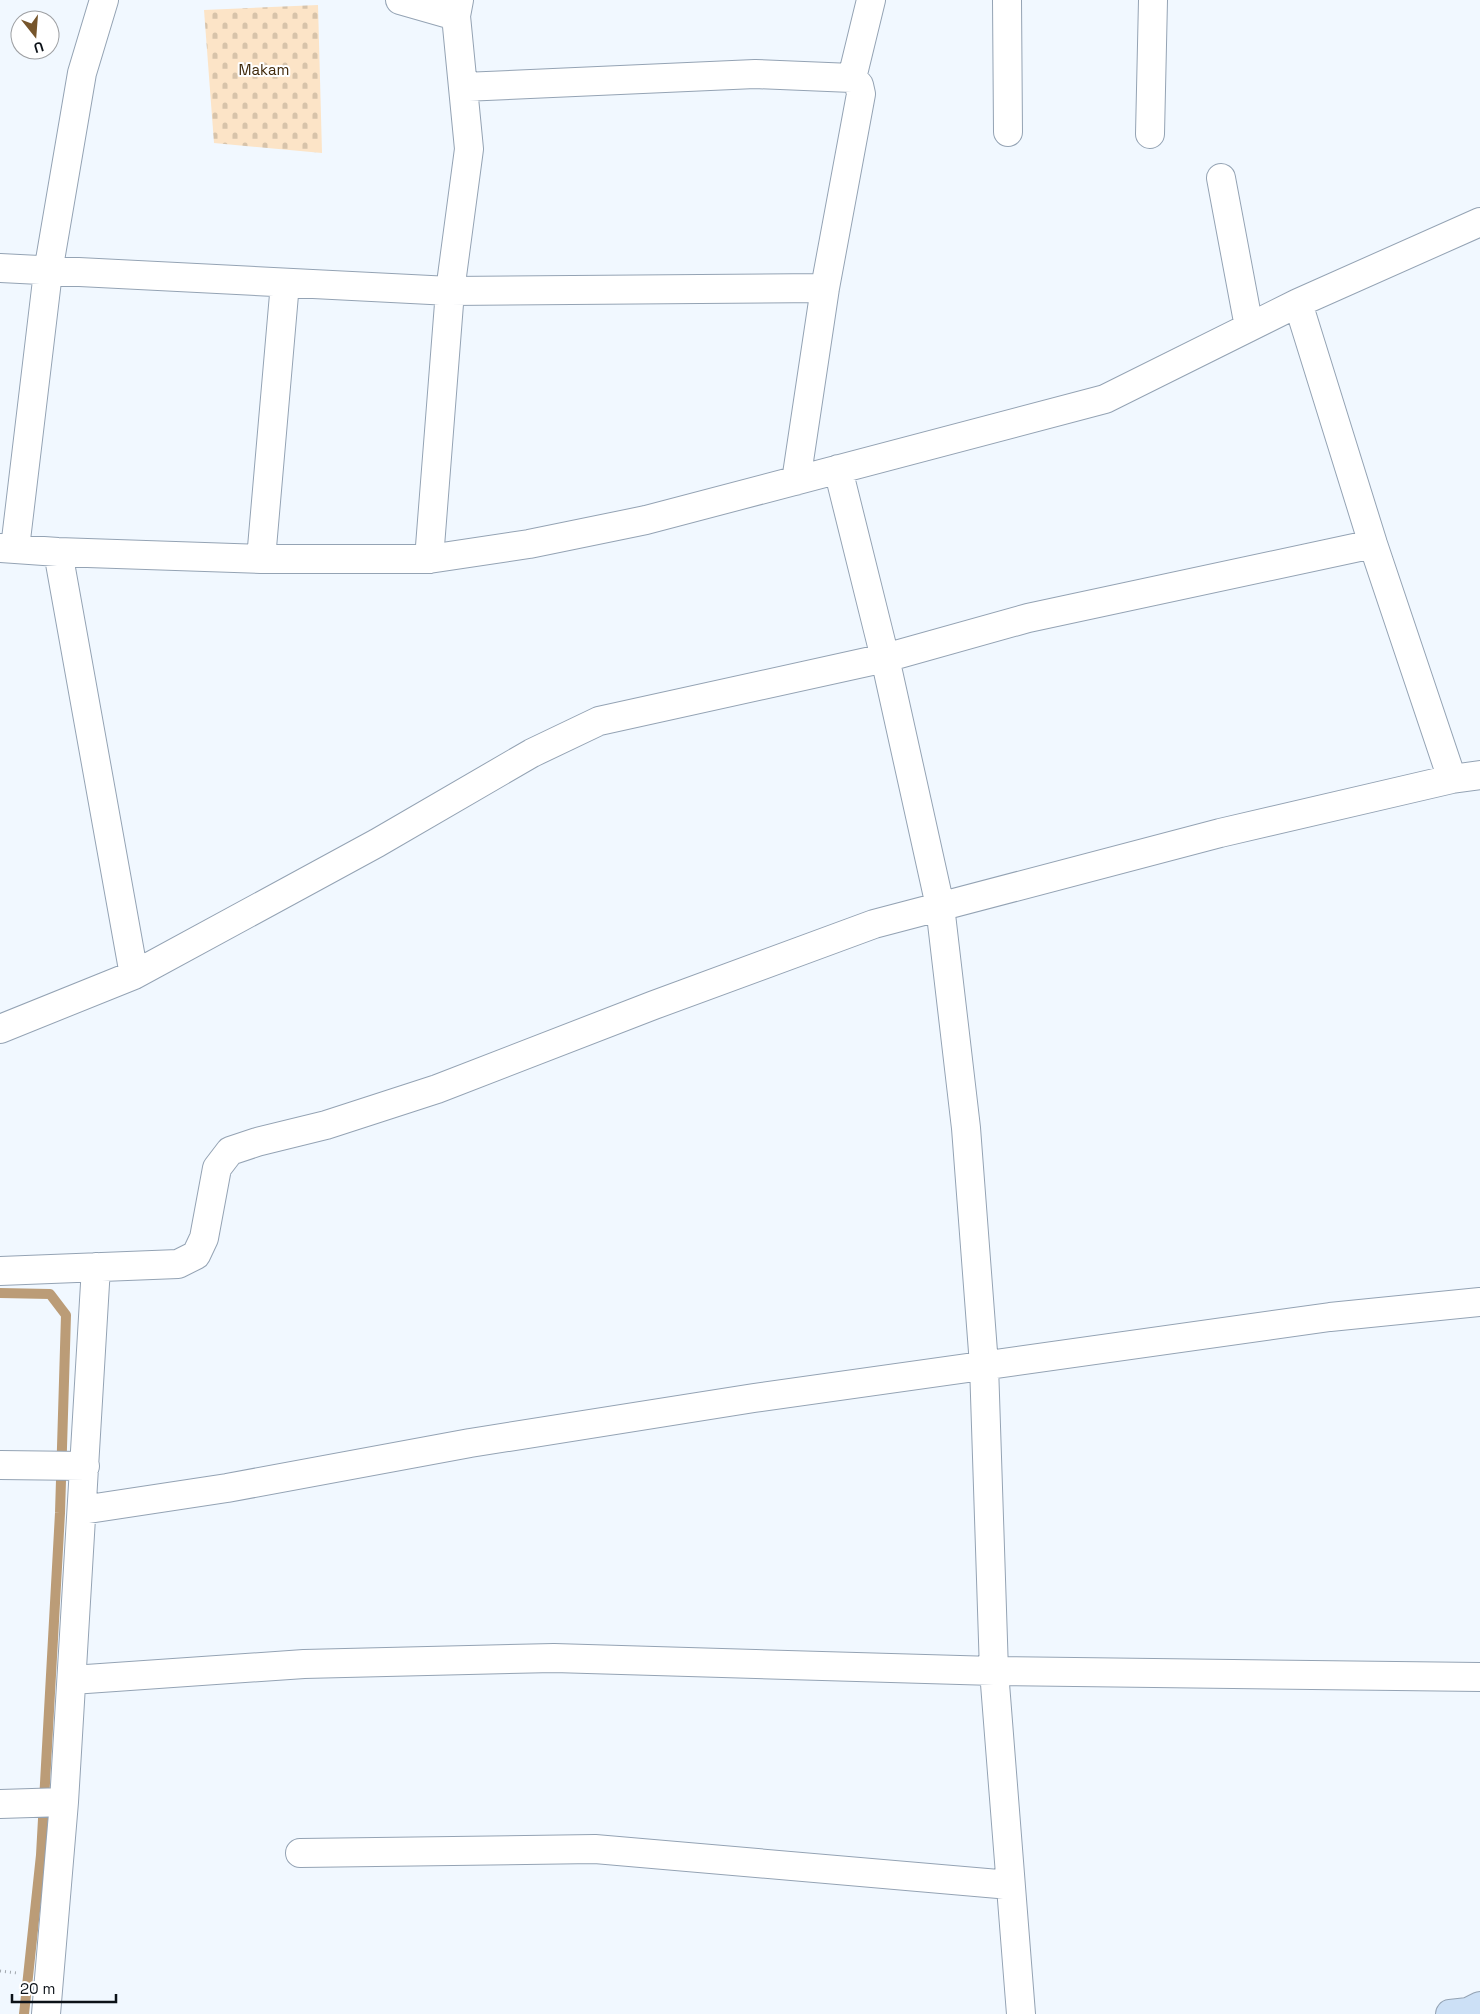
<svg xmlns="http://www.w3.org/2000/svg" width="1480" height="2014" viewBox="0 0 1480 2014" font-family="'Space Grotesk',sans-serif">
<style>
.cemetery{fill:url(#cemetery-stones)}
.lines{fill:none;stroke-linecap:round;stroke-linejoin:round}
.stream{stroke:#bb9c77;stroke-width:10}
.street-casing{stroke:#94a3b4;stroke-width:30}
.secondary-casing{stroke:#94a3b4;stroke-width:30}
.path{stroke:#a1a7ae;stroke-width:3;stroke-dasharray:1 4;stroke-linecap:butt}
.street{stroke:#fff;stroke-width:28}
.secondary{stroke:#cce0f6;stroke-width:28}
.labels{text-anchor:middle;dominant-baseline:central;stroke-width:4;stroke-linejoin:round;paint-order:stroke}
.park-label{font-size:15px;fill:#412a0b;stroke:#fff}
</style>
<defs>
<pattern id="cemetery-stones" width="16" height="16" patternUnits="userSpaceOnUse" patternTransform="scale(1.25)"><rect width="16" height="16" fill="#fce4c7"/><path d="M2 7V4a2 2 0 0 1 4 0v3zM10 15v-3a2 2 0 0 1 4 0v3z" fill="#d7c3aa"/></pattern>
</defs>
<rect width="100%" height="100%" fill="#f1f8ff"/>
<path class="cemetery" d="M318 5 322 153 214 143 204 10Z"/>
<g class="lines">
<path class="stream" d="M0 1293 50 1294 66 1315 60 1513 41 1855 24 2014"/>
<g class="street-casing">
<path id="street" d="M400 0 456 16 459 0
M1007 0 1008 132
M852 78 871 0
M463 87 755 74 852 78 859 85 861 94 825 288 796 481
M1150 134 1153 0
M1221 178 1249 327
M0 268 450 291 825 288
M1298 303 1373 544 1452 779
M838 469 885 658 940 906 966 1128 984 1365 994 1671 1021 2014
M0 548 58 552 261 559H429L529 544 646 520 1105 399 1298 303 1480 222
M15 548 48 272 82 73 104 0
M58 552 134 975
M261 559 285 283
M429 559 450 291 469 149 456 16
M0 1029 134 975 377 843 532 753 599 721 885 658 1028 618 1373 544
M0 1271 178 1264 196 1255 204 1238 217 1168 230 1151 257 1142 326 1125 437 1089 654 1005 874 924 1220 833 1452 779 1480 775
M0 1465 85 1466
M82 1510 227 1488 470 1443 754 1398 1330 1317 1480 1302
M72 1680 304 1664 554 1658 994 1671 1480 1677
M0 1804 64 1802
M300 1853 595 1849 1010 1885
M46 2014 64 1802 96 1267"/>
</g>
<g class="secondary-casing">
<path id="secondary" d="M1450 2014 1468 2012 1480 2006"/>
</g>
<path class="path" d="M0 1971 17 1973"/>
<use href="#street" class="street"/>
<use href="#secondary" class="secondary"/>
</g>
<g class="labels">
<g class="park-label">
<text x="264" y="69">Makam</text>
</g>
</g>
<g transform="translate(35 35) rotate(163)"><circle r="24" fill="#ffffff" stroke="#9ea0a3"/>
<path d="M0-4L9 19L0 12L-9 19Z" fill="#76552b"/>
<text y="-8" font-size="14" font-weight="bold" text-anchor="middle" fill="#0c1218">U</text>
</g>
<path d="M12 1994v8h104v-8" fill="none" stroke="#0c1218" stroke-width="2.5"/>
<text x="20" y="1994" font-size="15" fill="#0c1218" stroke="#ffffff" stroke-width="4" paint-order="stroke">20 m</text>
</svg>
